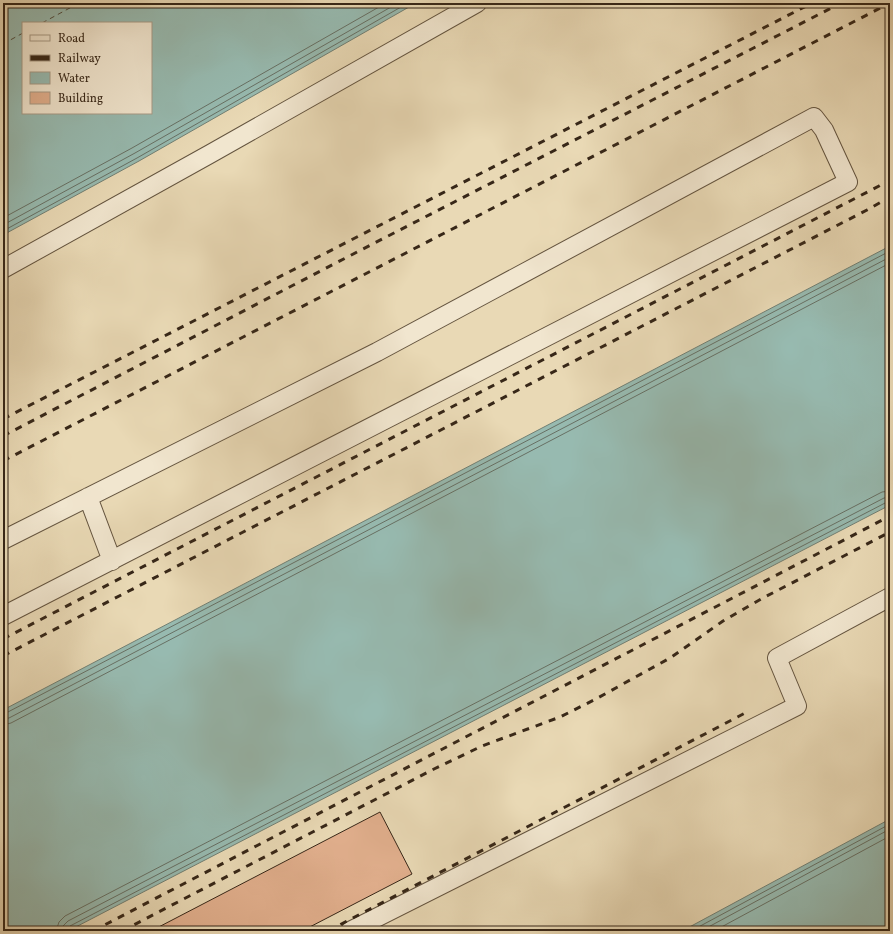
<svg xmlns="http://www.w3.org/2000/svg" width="893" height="934" viewBox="0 0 893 934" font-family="Vollkorn,serif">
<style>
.water{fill:#97bab0;stroke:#717f73;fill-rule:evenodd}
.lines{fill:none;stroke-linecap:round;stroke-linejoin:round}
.shore{stroke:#677064;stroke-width:1}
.ferry{stroke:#4f4c3e;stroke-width:1;stroke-dasharray:5 4;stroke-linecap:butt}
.building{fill:#e1af8d;stroke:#372718}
.minor-casing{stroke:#64543f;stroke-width:20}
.minor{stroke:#f1e6cf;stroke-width:18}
.rail{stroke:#372718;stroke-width:3;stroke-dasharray:7 7;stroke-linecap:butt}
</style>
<rect width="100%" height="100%" fill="#e9d9b5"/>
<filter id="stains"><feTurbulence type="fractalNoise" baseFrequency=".005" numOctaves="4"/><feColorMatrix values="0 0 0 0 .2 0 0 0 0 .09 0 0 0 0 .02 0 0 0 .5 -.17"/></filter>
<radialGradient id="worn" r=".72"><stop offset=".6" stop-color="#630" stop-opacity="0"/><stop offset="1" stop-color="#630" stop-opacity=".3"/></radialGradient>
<path class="water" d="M3 3H416L139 161 3 235ZM23 23H151V113H23Z
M890 246V505L68 931H3V710Z
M890 819V931H682Z"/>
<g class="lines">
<path class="shore" d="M3 218 132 148 386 3
M3 225 135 153 398 3
M3 231 137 158 408 3
M3 714 6 713 890 251
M3 719 9 718 890 257
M3 725 11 723 890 263
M56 931 59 922 65 916 882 492 890 491
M62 931 63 926 68 921 884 498 890 497
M68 931V928L70 926 887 502H890
M691 931 890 824
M701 931 890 829
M714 931 890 836"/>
<path class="ferry" d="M42 23 79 3
M3 44 23 33"/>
</g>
<path class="building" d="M380 812 412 874 302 931H151Z"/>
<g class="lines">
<g class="minor-casing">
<path id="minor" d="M3 269 210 154 477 3
M88 497 112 561
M3 540 377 352 814 117 824 130 848 182 3 616
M350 931 797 706 777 658 890 597"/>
</g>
<use href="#minor" class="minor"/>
<path class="rail" d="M3 419 812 3
M3 436 359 251 841 3
M3 461 890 3
M3 639 879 186 890 179
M3 656 867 210 890 197
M93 931 890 516
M122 931 434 769 482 746 560 717 594 700 670 658 723 621 761 599 890 532
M328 931 747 712"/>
</g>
<rect width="893" height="934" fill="none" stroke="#e9d9b5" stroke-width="16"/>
<rect x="4" y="4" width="885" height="926" fill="none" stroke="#372718" stroke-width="2"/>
<rect x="8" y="8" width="877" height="918" fill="none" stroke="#372718"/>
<rect x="22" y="22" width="130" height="92" fill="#f1e6cf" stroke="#a79a86"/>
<rect x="30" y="35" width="20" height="6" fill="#f1e6cf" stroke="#a79a86"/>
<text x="58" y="42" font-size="12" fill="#372718">Road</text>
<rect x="30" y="55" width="20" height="6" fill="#372718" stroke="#a79a86"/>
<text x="58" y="62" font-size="12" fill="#372718">Railway</text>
<rect x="30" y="72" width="20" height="12" fill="#97bab0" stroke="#a79a86"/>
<text x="58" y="82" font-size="12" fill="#372718">Water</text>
<rect x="30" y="92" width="20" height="12" fill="#e1af8d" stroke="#a79a86"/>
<text x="58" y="102" font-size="12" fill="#372718">Building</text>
<rect width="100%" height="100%" filter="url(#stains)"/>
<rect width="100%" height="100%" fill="url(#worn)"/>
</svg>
